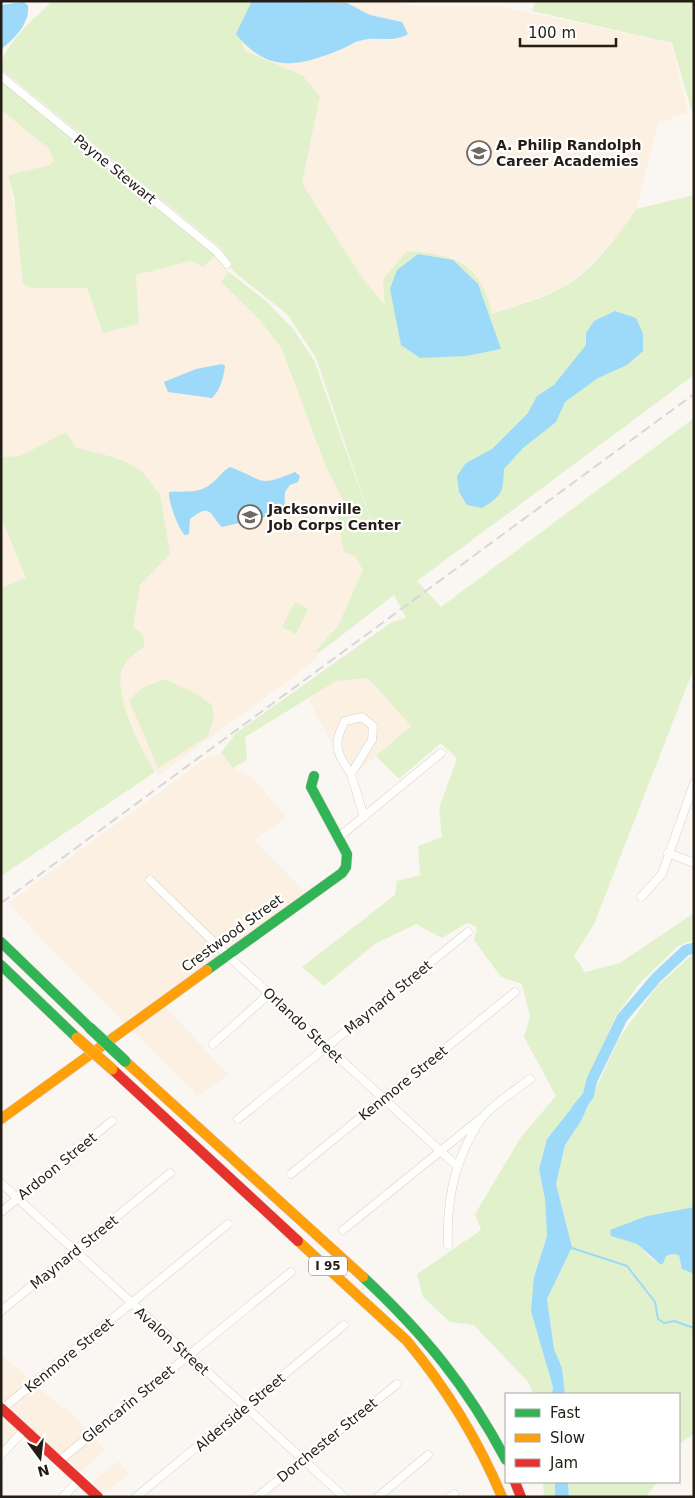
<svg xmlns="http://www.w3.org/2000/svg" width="695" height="1498" viewBox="0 0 695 1498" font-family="'DejaVu Sans',sans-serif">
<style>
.built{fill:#fbf0e1}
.green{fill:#e1f1cc}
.water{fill:#9dd9f8}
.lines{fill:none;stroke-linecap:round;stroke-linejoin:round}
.stream{stroke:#9dd9f8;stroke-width:2}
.river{stroke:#9dd9f8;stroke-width:11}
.street-casing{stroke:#d7d2cc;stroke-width:9}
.fast-casing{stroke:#d7d2cc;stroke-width:11}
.slow-casing{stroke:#d7d2cc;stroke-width:11}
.jam-casing{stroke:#d7d2cc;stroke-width:11}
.street{stroke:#fefefd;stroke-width:8}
.fast{stroke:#30b455;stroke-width:10}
.slow{stroke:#ff9f0a;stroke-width:10}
.jam{stroke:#e5322d;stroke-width:10}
.rail{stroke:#d9d7d6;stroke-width:2;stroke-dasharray:10 5;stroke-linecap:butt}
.fast-bridge-casing{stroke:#d6d3d0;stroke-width:12;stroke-linecap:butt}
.slow-bridge-casing{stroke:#d6d3d0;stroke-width:12;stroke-linecap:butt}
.fast-bridge{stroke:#30b455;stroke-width:11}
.slow-bridge{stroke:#ff9f0a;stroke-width:11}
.labels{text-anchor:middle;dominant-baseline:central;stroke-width:4.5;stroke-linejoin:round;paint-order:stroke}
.shield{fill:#fff;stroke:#65615b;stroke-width:1}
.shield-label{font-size:12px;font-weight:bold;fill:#231d15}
.poi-label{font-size:14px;font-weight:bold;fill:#231d15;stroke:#fff;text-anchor:start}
.street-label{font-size:14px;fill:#231d15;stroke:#fff}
</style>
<rect width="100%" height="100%" fill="#faf6f2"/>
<path class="built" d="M253 1H382L428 7 499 6 671 43 688 112 658 123 636 209 621 233 587 268 561 289 492 314 386 306 360 275 302 183 320 96 302 75 245 51 239 33Z
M1 110 48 148 55 160 50 165 8 175 31 288H87L103 333 139 324 136 275 192 261 203 267 215 256 229 272 222 282 260 320 282 349 324 462 344 502 337 514 344 553 355 556 363 570 338 626 314 651 320 652 313 662 159 775 149 762 136 734 123 702 119 679 123 665 145 645 133 628 134 614 140 585 155 569 168 540 163 521 160 494 153 488 144 474 74 447 66 432 20 456 1 457Z
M1 517 26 578 1 588Z
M368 678 411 726 350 778 308 699 336 681Z
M221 753 233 768 253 778 286 817 254 840 307 894 160 1001 229 1075 197 1096 72 971 8 903 208 757Z
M1 1354 62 1408 65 1406 105 1450 80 1472 1 1400Z
M1 1416 18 1431 1 1450Z
M118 1461 129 1474 104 1494 92 1482Z"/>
<path class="green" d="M52 1H253L239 33 245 51 302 75 320 96 302 183 360 275 385 305 383 279 407 251C455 254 481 263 492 314 514 306 539 300 560 289 588 275 620 235 636 209L694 195V375L417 581 441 607 694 418V668L594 924 574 956 585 972 620 963 694 913V940L678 946 638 985 615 1018 582 1095 547 1139 539 1169 545 1199 547 1236 534 1277 553 1387 552 1394H533L528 1382 474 1325 450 1322 423 1297 417 1274 481 1230 475 1214 521 1137 556 1096 524 1037 530 1017 522 984 501 977 474 940 477 927 467 923 442 938 416 924 375 944 324 986 302 967 395 895 397 881 420 875 418 846 442 837 439 808 457 759 441 743 399 779 376 756 411 726 368 678 336 681 245 737 247 760 233 768 221 753 236 733 392 622 406 618 394 595 320 652H314L338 626 363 570 355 556 344 553 337 514 344 502 324 462 282 349 260 320 221 282 229 272 266 301 293 329 314 360 378 541 316 358 288 315 233 271 221 248 1 69C1 45 36 18 52 1Z
M535 1H694V119L672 43 532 11Z
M1 81 215 256 203 267 191 261 136 275 139 324 103 333 87 288H31L23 284 14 197 8 175 50 165 54 160 48 148 1 110Z
M66 432 75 447C96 454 126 457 143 473 150 480 153 488 160 494L170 554 140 585 133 627 142 634 145 645C138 652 127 659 123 667 111 692 142 750 155 772L1 876V588L26 578 1 517V457L20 456Z
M295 602 308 609 296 634 282 627Z
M165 679 197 694 212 705 214 717 208 736 158 768 129 700 142 688Z
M694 953V1207L647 1216 611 1236 637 1244 653 1260 663 1264 666 1256 672 1254 679 1255 685 1270 694 1274V1434L679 1444V1394H565L562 1368 554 1349 547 1299 572 1247 556 1184 565 1145 581 1121 619 1038 657 986Z
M543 1482H555V1497H544Z
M568 1482H657L646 1497H569Z"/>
<path class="water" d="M252 1 347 3 370 15 402 22 408 34C392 44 376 35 359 41 353 42 348 47 342 49 299 66 269 75 236 34Z
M23 2 28 5C30 23 15 39 1 49V5Z
M418 254 453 260 478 284 501 349 466 356 420 358 401 345 390 289 397 270Z
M615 311 636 318 643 334V351L627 365 598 378 565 402 556 422 523 448 504 469C503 492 503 495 482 508L467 505 459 492 457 476 466 463 492 449 528 413 537 396 554 385 586 345V333L594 321Z
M222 364 225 366C224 376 220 391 212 398L168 392 164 382 196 369Z
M230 467C265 480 257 488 295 472L300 476 298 482 290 485 285 492C284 501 287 509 278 514L222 527C210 516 212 501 190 519L189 534 185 535C178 529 168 501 169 492 184 491 200 494 212 483 219 478 222 471 230 467Z
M582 1095 590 1101 581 1121 565 1145 556 1184 572 1247 547 1299 554 1349 562 1368 565 1394H552L553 1387 531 1311 534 1277 547 1236 545 1199 539 1169 547 1139Z
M694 1207V1274L682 1269 679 1255 672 1254 666 1256 663 1264H660L637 1244 611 1236 610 1230 647 1216Z
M555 1482H568L569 1497H555Z"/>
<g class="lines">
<path class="stream" d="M569 1247 627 1266 655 1302 658 1319 664 1323 674 1321 694 1328"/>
<path class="river" d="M577 1109 588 1096 592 1080 622 1018 656 978 686 950 694 948"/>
<g class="street-casing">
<path id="street" d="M1 76 216 251 227 264
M351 774C337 754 332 744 345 721L362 717 373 726 372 740 351 774 364 817
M339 837 441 753
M668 853 694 863
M150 880 227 955 458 1167
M641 897 662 874 694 783
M213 1044 269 994
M238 1119 468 932
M291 1174 515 992
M1 1183 344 1497
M1 1212 112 1121
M343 1230 480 1119
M448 1245C446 1200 456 1155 482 1118 492 1105 516 1090 530 1079
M1 1311 170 1173
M2 1409 228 1224
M1 1455 25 1429
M59 1461 291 1272
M63 1497 79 1480
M136 1497 344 1325
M257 1497 397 1384
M378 1497 428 1455
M450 1497 454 1494"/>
</g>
<g class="fast-casing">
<path id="fast" d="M1 942 90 1028
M1 965 77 1038
M207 970 342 873 346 867 347 854 311 787 314 776
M363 1277C424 1334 467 1386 506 1460"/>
</g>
<g class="slow-casing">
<path id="slow" d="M125 1061 363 1277
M1 1119 207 970
M298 1241 407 1341C447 1389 478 1440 502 1497"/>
</g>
<g class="jam-casing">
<path id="jam" d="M112 1069 298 1241
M1 1408 98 1497
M515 1482 521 1497"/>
</g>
<use href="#street" class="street"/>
<use href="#fast" class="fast"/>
<use href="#slow" class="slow"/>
<use href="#jam" class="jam"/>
<path class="rail" d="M1 903 694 394"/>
<g class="fast-bridge-casing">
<path id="fast-bridge" d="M90 1028 125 1061"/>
</g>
<g class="slow-bridge-casing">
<path id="slow-bridge" d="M77 1038 112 1069"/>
</g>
<use href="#fast-bridge" class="fast-bridge"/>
<use href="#slow-bridge" class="slow-bridge"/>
</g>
<defs>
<g id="school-ring" transform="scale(1.25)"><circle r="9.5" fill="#fff" stroke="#6e6962" stroke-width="1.5"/><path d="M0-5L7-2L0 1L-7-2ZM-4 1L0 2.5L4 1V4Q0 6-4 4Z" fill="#6e6962"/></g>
<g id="university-ring" transform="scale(1.25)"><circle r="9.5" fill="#fff" stroke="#6e6962" stroke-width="1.5"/><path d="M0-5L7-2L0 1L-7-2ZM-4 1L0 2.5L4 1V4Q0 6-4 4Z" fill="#6e6962"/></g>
</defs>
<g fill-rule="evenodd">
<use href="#school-ring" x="479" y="153"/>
<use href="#university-ring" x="250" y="517"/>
</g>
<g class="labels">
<rect class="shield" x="309" y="1256.5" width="38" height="19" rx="4"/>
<g class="shield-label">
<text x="328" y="1266">I 95</text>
</g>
<g class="poi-label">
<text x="496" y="145">A. Philip Randolph<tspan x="496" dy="16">Career Academies</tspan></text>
<text x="268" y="509">Jacksonville<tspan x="268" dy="16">Job Corps Center</tspan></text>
</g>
<g class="street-label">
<text transform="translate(115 169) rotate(39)">Payne Stewart</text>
<text transform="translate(232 933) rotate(-36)">Crestwood Street</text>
<text transform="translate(388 997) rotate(-39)">Maynard Street</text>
<text transform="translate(303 1025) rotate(43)">Orlando Street</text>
<text transform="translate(403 1083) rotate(-39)">Kenmore Street</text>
<text transform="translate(57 1166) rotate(-39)">Ardoon Street</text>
<text transform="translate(74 1252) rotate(-39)">Maynard Street</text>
<text transform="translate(172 1341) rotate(42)">Avalon Street</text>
<text transform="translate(69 1355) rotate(-39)">Kenmore Street</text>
<text transform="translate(128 1404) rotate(-39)">Glencarin Street</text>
<text transform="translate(240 1412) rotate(-40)">Alderside Street</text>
<text transform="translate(327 1440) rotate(-39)">Dorchester Street</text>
</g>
</g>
<rect width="695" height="1498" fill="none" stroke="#231d15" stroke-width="5"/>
<rect x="505" y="1393" width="175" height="90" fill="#ffffff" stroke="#a7a5a1"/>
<rect x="515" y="1409" width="25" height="8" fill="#30b455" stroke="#a7a5a1"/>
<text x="550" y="1418" font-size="15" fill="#231d15">Fast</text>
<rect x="515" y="1434" width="25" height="8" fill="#ff9f0a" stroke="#a7a5a1"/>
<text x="550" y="1443" font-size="15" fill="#231d15">Slow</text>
<rect x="515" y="1459" width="25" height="8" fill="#e5322d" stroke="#a7a5a1"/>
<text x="550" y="1468" font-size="15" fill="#231d15">Jam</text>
<g transform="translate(40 1458) rotate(165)" stroke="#ffffff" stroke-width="4" paint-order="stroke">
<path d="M0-4L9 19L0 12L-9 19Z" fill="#231d15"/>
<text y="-8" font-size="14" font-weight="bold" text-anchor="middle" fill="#231d15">N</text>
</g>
<path d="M520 38v8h96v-8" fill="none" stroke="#231d15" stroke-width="2.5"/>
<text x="528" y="38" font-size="15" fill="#231d15" stroke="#ffffff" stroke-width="4" paint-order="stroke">100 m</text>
</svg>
